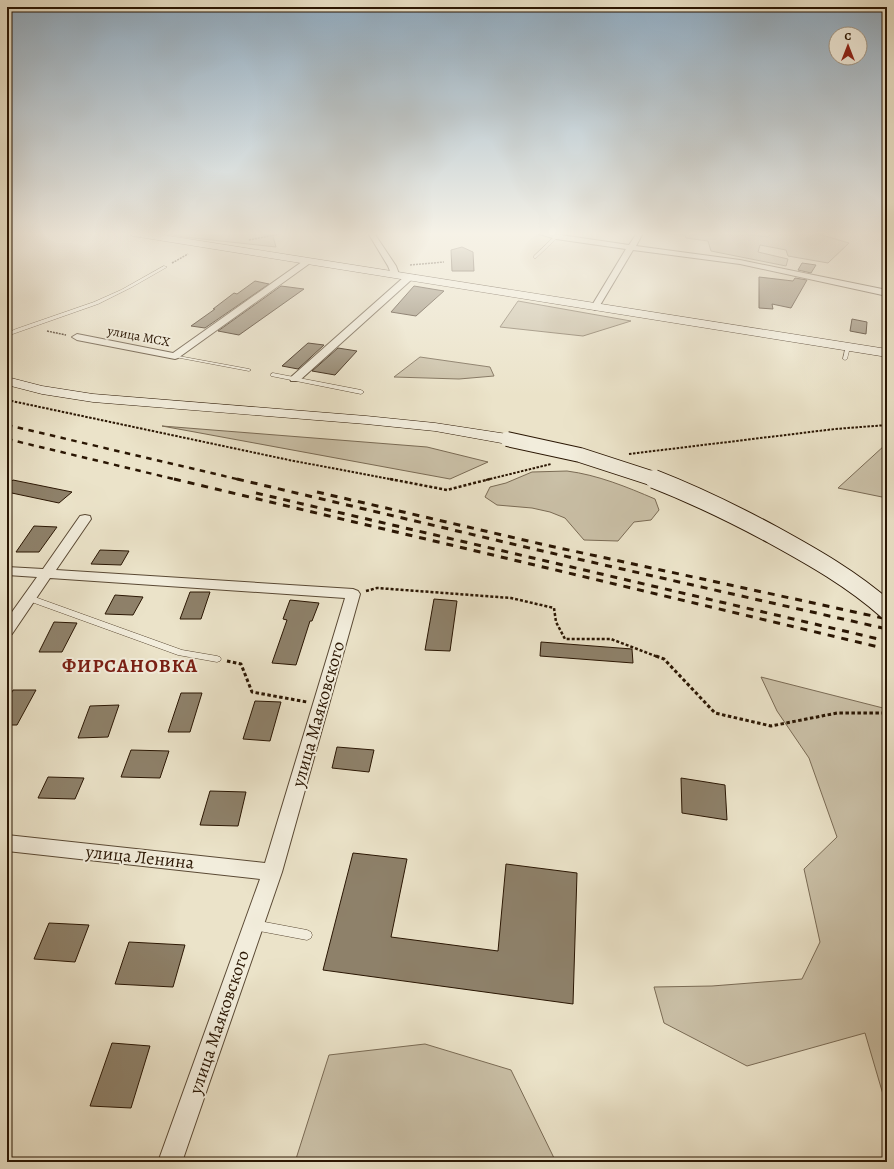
<svg xmlns="http://www.w3.org/2000/svg" width="894" height="1169" viewBox="0 0 894 1169" font-family="Alegreya,serif">
<style>
.green{fill:#cac0a7;stroke:#7a6b55}
.building{fill:#8e816a;stroke:#2a1603}
.lines{fill:none;stroke-linecap:round;stroke-linejoin:round}
.lane-casing{stroke:#5a4934;stroke-width:1}
.street-casing{stroke:#5a4934;stroke-width:2}
.secondary-casing{stroke:#2a1603;stroke-width:1}
.path-far3{stroke:#2a1603;stroke-width:1.5;stroke-dasharray:2 1;stroke-linecap:butt}
.path-far2{stroke:#2a1603;stroke-width:2;stroke-dasharray:2.5 1.5;stroke-linecap:butt}
.path-far1{stroke:#2a1603;stroke-width:2.5;stroke-dasharray:3 2;stroke-linecap:butt}
.path{stroke:#2a1603;stroke-width:3;stroke-dasharray:3.5 2.5;stroke-linecap:butt}
.lane{fill:#f2eddc;fill-rule:evenodd}
.street{fill:#f2eddc;fill-rule:evenodd}
.secondary{fill:#f2eddc;fill-rule:evenodd}
.rail-far1{stroke:#2a1603;stroke-width:2.5;stroke-dasharray:5.5 5.5;stroke-linecap:butt}
.rail{stroke:#2a1603;stroke-width:3;stroke-dasharray:7 7;stroke-linecap:butt}
.secondary-bridge-far1-casing{stroke:#2a1603;stroke-width:16;stroke-linecap:butt}
.secondary-bridge-casing{stroke:#2a1603;stroke-width:20;stroke-linecap:butt}
.secondary-bridge-far1{stroke:#f2eddc;stroke-width:14}
.secondary-bridge{stroke:#f2eddc;stroke-width:18}
.labels{text-anchor:middle;dominant-baseline:central;stroke-width:4;stroke-linejoin:round;paint-order:stroke}
.far-street-label{font-size:13px;fill:#2a1603;stroke:#f2eddc}
.near-street-label{font-size:18px;fill:#2a1603;stroke:#f2eddc}
.district-label{font-size:19px;font-weight:bold;letter-spacing:1px;fill:#7a1f14;stroke:#f2eddc}
</style>
<rect width="100%" height="100%" fill="#ebe3c9"/>
<filter id="stains"><feTurbulence type="fractalNoise" baseFrequency=".005" numOctaves="4"/><feColorMatrix values="0 0 0 0 .2 0 0 0 0 .09 0 0 0 0 .02 0 0 0 .5 -.17"/></filter>
<radialGradient id="worn" r=".72"><stop offset=".6" stop-color="#630" stop-opacity="0"/><stop offset="1" stop-color="#630" stop-opacity=".3"/></radialGradient>
<path class="green" d="M163 233H272L276 247 184 237Z
M668 233H734L768 237 772 233H815L849 243 828 263 788 256 786 250 760 245 758 252 788 259 786 266 711 251 708 241 686 238 685 235Z
M518 301 631 321 583 336 500 327Z
M420 357 490 367 494 376 459 379 394 377Z
M162 426 427 447 488 462 450 479Z
M885 445H887V498L838 488Z
M567 471C598 475 627 487 655 499L659 510 651 520 634 522 618 541 584 540 565 518 550 512 532 508 497 505 485 497 490 487 506 483 532 472Z
M761 677 887 709V1108L865 1033 747 1066 664 1023 654 987 712 986 802 979 820 942 804 869 837 837 809 758 777 711Z
M425 1044 511 1070 554 1158 566 1162H295L329 1055Z"/>
<path class="building" d="M462 247 473 252 474 271H452L451 250Z
M802 263 816 265 811 273 798 270Z
M759 277 793 281 795 278 807 280 791 308 772 304 773 309 759 308Z
M255 281 269 284 205 328 191 326 215 309H213L234 293 237 294Z
M281 286 304 289 239 335 218 331Z
M414 286 444 291 416 316 391 312Z
M852 319 867 322 866 334 850 331Z
M308 343 324 345 298 369 282 366Z
M338 348 357 351 335 375 312 371Z
M13 480 72 492 59 503 7 492V485Z
M34 526 57 527 39 552H16Z
M100 550 129 551 121 565 91 564Z
M190 592H210L201 619H180Z
M115 595 143 597 133 615 105 614Z
M434 599 457 601 450 651 425 650Z
M290 600 319 603 312 621H310L296 665 272 663 287 620 283 619Z
M54 622 77 623 62 652H39Z
M541 642 632 649 633 663 540 656Z
M13 690H36L17 725H7V701Z
M181 693H202L190 732H168Z
M255 701 281 702 270 741 243 739Z
M119 705 108 737 78 738 90 706Z
M337 747 374 750 369 772 332 768Z
M131 750 169 751 160 778 121 777Z
M48 777 84 778 75 799 38 798Z
M681 778 725 785 727 820 682 813Z
M210 791 246 792 238 826 200 825Z
M353 853 407 859 391 937 498 951 506 864 577 873 573 1004 323 970Z
M49 923 89 925 75 962 34 959Z
M129 942 185 945 173 987 115 984Z
M112 1043 150 1046 131 1108 90 1106Z"/>
<g class="lines">
<g class="lane-casing">
<path id="lane" d="M555 236 558 237 536 258H534V256Z
M164 266 167 267 132 287 98 304 7 336V333L16 329 94 302 121 290Z
M846 346 850 347 847 359 845 360 843 359Z
M173 355 249 369 251 370 249 371 175 357 173 356Z
M273 373 361 390 364 392 361 394 271 376V374Z
M26 596H32L182 650 217 656 220 657 221 659 220 661 217 662 178 655 26 600 25 598Z
M254 920 307 930 311 932 312 935 311 938 307 940 254 930 250 928 249 925 250 922Z"/>
</g>
<g class="street-casing">
<path id="street" d="M368 233H374L396 266 399 274 398 276H392L388 266Z
M536 233H547L629 245 637 233H643L636 246 740 260 887 290V296L740 264 633 250 599 307 595 310 591 307 626 249 556 239Z
M306 259H309L313 261 178 358 175 359 77 340 72 337 77 334 173 353Z
M412 275H415L416 277 410 281 299 381H291L290 379 291 377 404 277Z
M85 515 90 516 91 519 56 570 353 589 358 591 360 594 282 872 182 1162H158L260 879 7 851V835L265 863 345 598 50 578 12 634 7 635V619L37 577 7 575V567L43 569 80 516Z"/>
</g>
<g class="secondary-casing">
<path id="secondary" d="M128 233H150L887 349V357L133 236Z
M7 377 42 386 93 394 366 416 435 423 507 434 512 436 515 439 512 442 507 444 435 431 366 424 93 402 42 394 7 385Z"/>
</g>
<path class="path-far3" d="M249 240 284 233
M172 263 188 254
M410 265 444 262
M47 331 66 335"/>
<path class="path-far2" d="M7 400 289 460 395 480
M629 454 835 429 887 425
M486 480 551 464"/>
<path class="path-far1" d="M390 479 447 490 490 479
M366 591 377 588 511 598 554 608 556 622 565 639H611L658 657"/>
<path class="path" d="M656 656 664 659 715 713 771 726 837 713H883L887 715
M227 661 241 664 252 692 307 702"/>
<use href="#lane" class="lane"/>
<use href="#street" class="street"/>
<use href="#secondary" class="secondary"/>
<path class="rail-far1" d="M7 425 241 480
M7 439 178 480"/>
<path class="rail" d="M174 479 887 649
M237 479 538 550 887 629
M317 492 541 544 887 619
M256 493 887 641"/>
<g class="secondary-bridge-far1-casing">
<path id="secondary-bridge-far1" d="M507 439 580 455 657 480"/>
</g>
<g class="secondary-bridge-casing">
<path id="secondary-bridge" d="M654 479C695 495 734 514 773 535 813 557 852 579 887 610"/>
</g>
<use href="#secondary-bridge-far1" class="secondary-bridge-far1"/>
<use href="#secondary-bridge" class="secondary-bridge"/>
</g>
<linearGradient id="sky" x2="0" y2="1"><stop stop-color="#8fabc1"/><stop offset="0.59" stop-color="#f6f2e7"/><stop offset="1" stop-color="#f6f2e7" stop-opacity="0"/></linearGradient>
<rect width="894" height="396" fill="url(#sky)"/>
<g class="labels">
<g class="far-street-label">
<text transform="translate(139 336) rotate(11)">улица МСХ</text>
</g>
<g class="near-street-label">
<text transform="translate(318 714) rotate(-74)">улица Маяковского</text>
<text transform="translate(140 857) rotate(6)">улица Ленина</text>
<text transform="translate(219 1022) rotate(-71)">улица Маяковского</text>
</g>
<g class="district-label">
<text x="130" y="666">ФИРСАНОВКА</text>
</g>
</g>
<rect width="894" height="1169" fill="none" stroke="#ebe3c9" stroke-width="24"/>
<rect x="8" y="8" width="878" height="1153" fill="none" stroke="#2a1603" stroke-width="2"/>
<rect x="12" y="12" width="870" height="1145" fill="none" stroke="#2a1603"/>
<g transform="translate(848 46)"><circle r="19" fill="#f2eddc" stroke="#a29785"/>
<path d="M0-3L7 15L0 10L-7 15Z" fill="#8f2418"/>
<text y="-6" font-size="11" font-weight="bold" text-anchor="middle" fill="#2a1603">С</text>
</g>
<rect width="100%" height="100%" filter="url(#stains)"/>
<rect width="100%" height="100%" fill="url(#worn)"/>
</svg>
